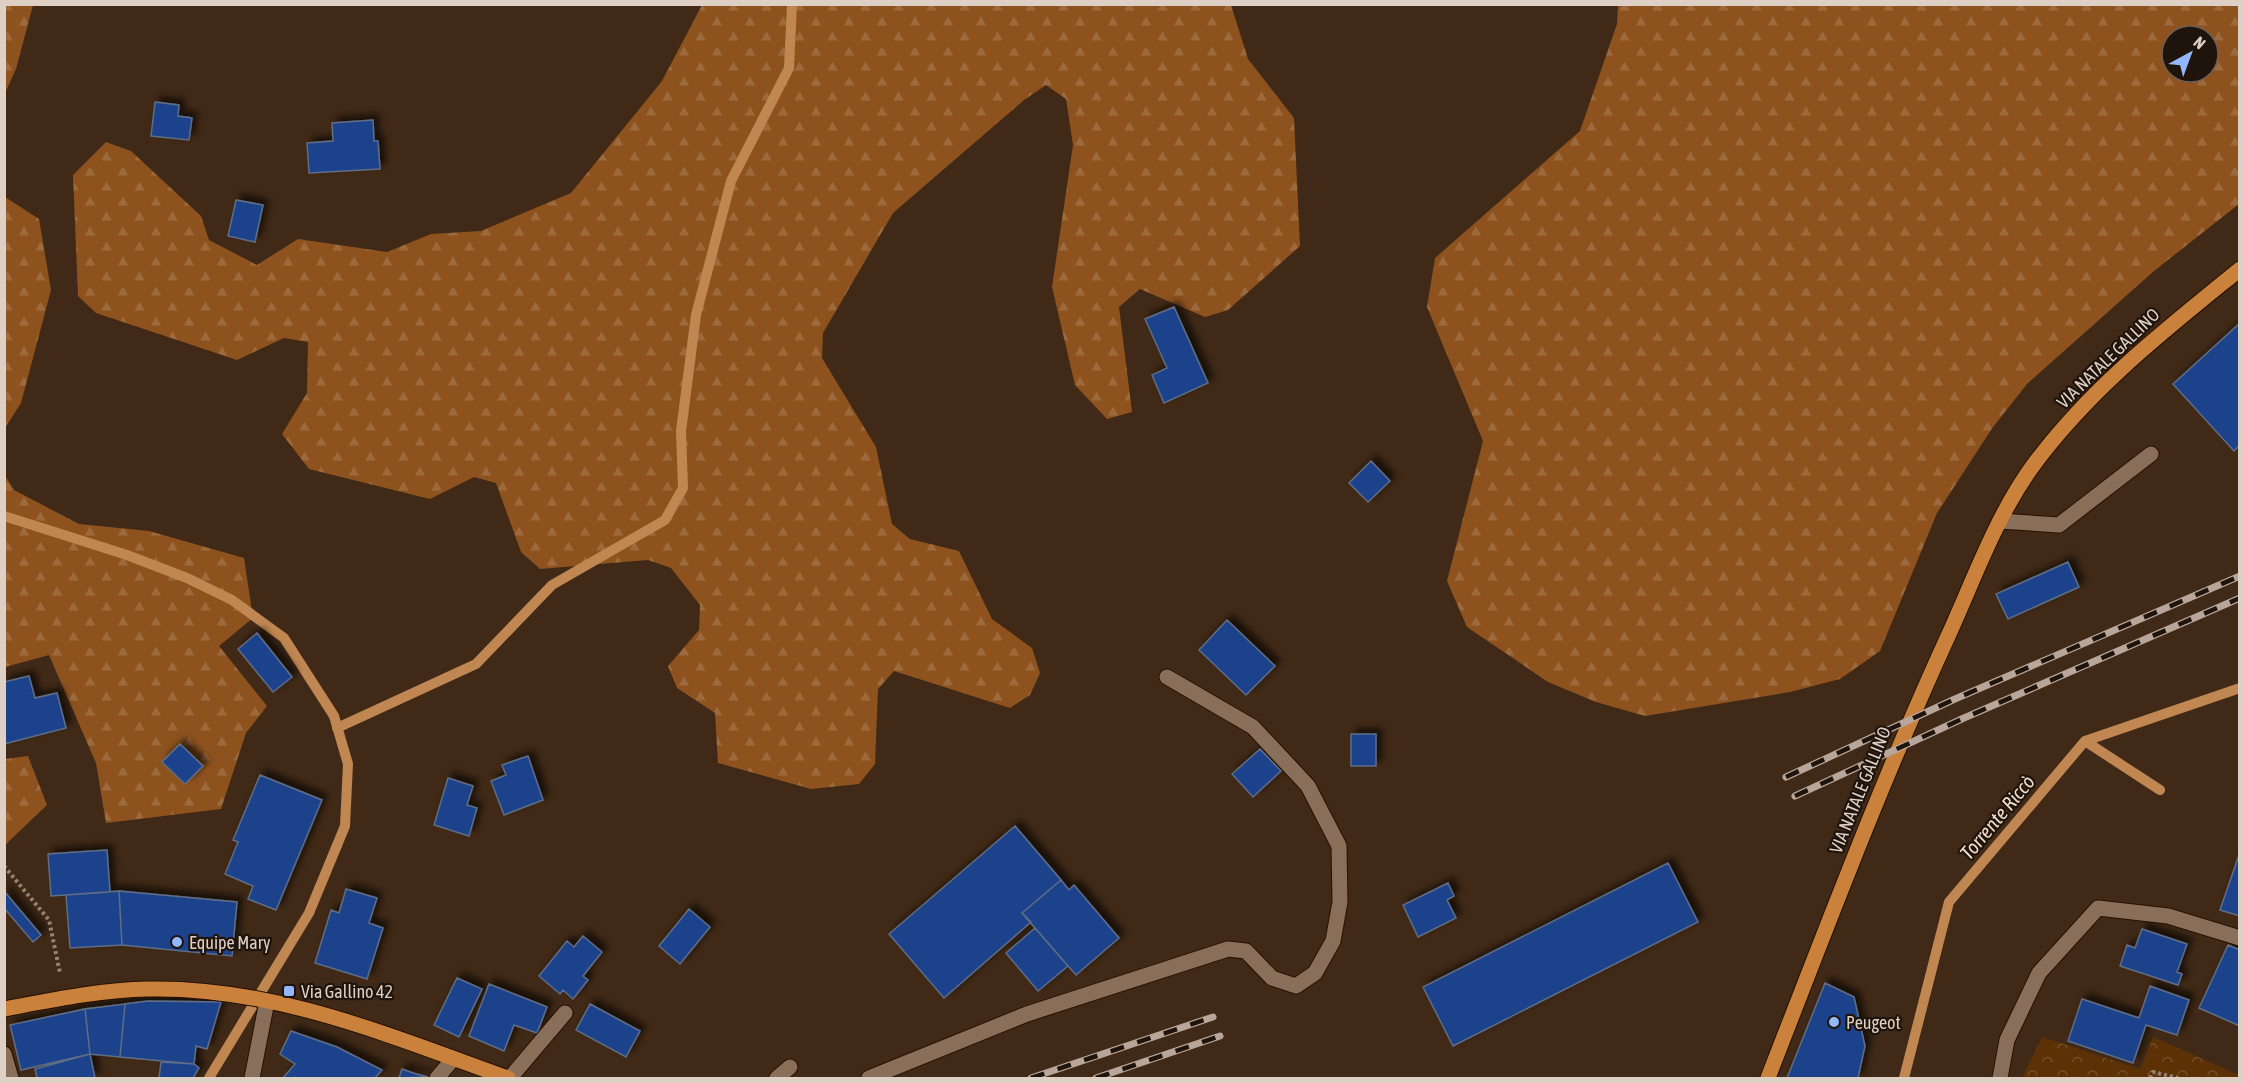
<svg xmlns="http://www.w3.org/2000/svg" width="2244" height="1083" viewBox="0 0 2244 1083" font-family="'Asap Condensed',sans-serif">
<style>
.forest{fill:url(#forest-firs);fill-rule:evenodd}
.park{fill:url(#park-crowns)}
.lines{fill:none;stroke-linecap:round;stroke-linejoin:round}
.stream{stroke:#c18752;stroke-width:10}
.building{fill:#1e438b;stroke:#5e6d87;stroke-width:1.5;filter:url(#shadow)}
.minor-casing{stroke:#261101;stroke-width:17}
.major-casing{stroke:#261101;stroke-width:17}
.path{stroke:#968375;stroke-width:4;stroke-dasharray:3 3;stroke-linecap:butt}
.minor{stroke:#896e59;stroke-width:15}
.major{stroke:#ca813c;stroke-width:15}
.rail-casing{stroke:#b7a699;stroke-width:7}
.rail{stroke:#1f140c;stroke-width:4.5;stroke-dasharray:14;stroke-linecap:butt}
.poi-dot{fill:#92b7fd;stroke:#1f140c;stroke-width:2}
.labels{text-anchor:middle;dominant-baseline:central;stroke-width:4.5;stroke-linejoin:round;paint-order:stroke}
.street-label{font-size:18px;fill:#dfd0c5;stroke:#1f140c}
.poi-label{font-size:18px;fill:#dfd0c5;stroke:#1f140c;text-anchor:start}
.water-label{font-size:20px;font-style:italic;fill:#f0dbcc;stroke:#1f140c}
</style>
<defs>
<pattern id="forest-firs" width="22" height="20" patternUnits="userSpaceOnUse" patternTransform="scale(1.5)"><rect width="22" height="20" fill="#8d521e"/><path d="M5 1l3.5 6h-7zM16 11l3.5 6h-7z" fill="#9d6a3d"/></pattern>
<pattern id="park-crowns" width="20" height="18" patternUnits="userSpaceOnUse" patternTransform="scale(1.5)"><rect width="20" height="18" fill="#5d3106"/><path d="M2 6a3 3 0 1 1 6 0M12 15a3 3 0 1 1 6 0" fill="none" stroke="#744e29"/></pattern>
<filter id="shadow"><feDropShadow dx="5.5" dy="-5.5" stdDeviation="3" flood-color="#0009"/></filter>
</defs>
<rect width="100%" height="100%" fill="#402916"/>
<path class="forest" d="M5 4 33 5 16 69 5 93Z
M702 5H1231L1248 59 1294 118 1300 246 1228 310 1205 317 1140 289 1119 307 1132 412 1107 419 1075 385 1052 287 1073 145 1066 99 1046 85 1024 100 893 213 823 333 822 358 876 447 892 524 910 539 959 551 992 619 1032 648 1040 673 1030 695 1010 708 894 671 878 689 875 764 859 784 811 789 718 763 715 713 677 688 668 666 699 630 700 605 671 568 648 560 540 569 521 552 496 483 474 477 430 499 309 469 282 434 307 393 308 342 284 338 237 360 96 313 78 296 73 175 106 142 131 151 201 216 209 240 257 265 298 239 387 252 431 234 481 231 571 193 662 81Z
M1618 5H2240L2239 204 2154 271 2027 384 1993 427 1937 513 1880 651 1840 679 1790 692 1645 716 1596 702 1548 682 1467 627 1447 581 1483 441 1427 307 1435 258 1580 131 1617 24ZM2172 36H2208V72H2172Z
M5 197 39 219 51 290 21 403 5 428Z
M4 474 14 490 79 524 149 531 244 558 253 618 219 646 267 706 246 733 221 809 106 823 96 763 49 655 5 667Z
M28 756 47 805 5 845V759Z"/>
<path class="park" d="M2042 1037 2140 1069 2153 1037 2239 1075V1078H2022Z"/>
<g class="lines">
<path class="stream" d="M4 516 127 555 187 578 232 600 284 638 334 716 348 764 345 826 309 913 209 1078
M337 728 476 664 552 585 665 520 683 488 681 431 696 315 731 181 789 68 792 4
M2085 741 2160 790
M1904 1078 1949 902 2085 741 2240 688"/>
</g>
<path class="building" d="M155 102 179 105 178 116 192 118 189 140 151 136Z
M373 120 374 141H378L380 169 309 173 307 143 333 141 332 123Z
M236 200 263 205 255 242 228 236Z
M1174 307 1208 383 1164 403 1152 375 1167 368 1145 319Z
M2240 323V445L2234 451 2173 384Z
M1371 461 1390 481 1368 502 1349 483Z
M2068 562 2079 587 2008 619 1996 594Z
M1227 620 1275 666 1246 695 1199 650Z
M257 633 292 677 273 692 238 649Z
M29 676 35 698 57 693 66 728 4 744V682Z
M1351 734H1376V766H1351Z
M180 744 203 766 185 784 162 762Z
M1260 749 1281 771 1253 797 1232 774Z
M528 756 543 800 504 815 491 781 506 775 502 765Z
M260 775 322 800 276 910 248 899 253 886 225 874 238 842 233 840Z
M448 778 473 786 467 805 477 808 469 836 434 825Z
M1015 826 1061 880 1022 913 1031 922 944 998 889 934Z
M107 850 110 892 51 896 48 854Z
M2240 852V916L2220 910Z
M1668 863 1698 922 1453 1046 1423 987Z
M1061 880 1069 890 1074 885 1119 938 1076 975 1022 913Z
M1448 883 1454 896 1447 900 1456 918 1418 937 1403 905Z
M346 889 377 898 369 923 383 928 367 979 315 963 331 910 339 913Z
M4 891 41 935 33 942 4 908Z
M119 891 237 902 232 956 122 945Z
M119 891 122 945 70 948 66 895Z
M689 909 710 927 680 964 659 946Z
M1035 928 1068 966 1038 991 1006 953Z
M2142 929 2187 944 2177 972 2182 974 2178 985 2120 966 2127 945 2135 948Z
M583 936 602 952 583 976 588 980 573 999 563 990 560 994 539 976 567 941 574 947Z
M2228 945 2240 950V1026L2199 1008Z
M457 978 482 989 459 1037 434 1025Z
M1825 983 1854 997 1865 1046 1858 1078H1787Z
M489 984 547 1007 537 1033 514 1025 504 1051 469 1036Z
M2150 986 2189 1000 2177 1035 2146 1025 2133 1063 2068 1041 2082 999 2139 1018Z
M148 1001 221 1002 207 1049 196 1046 194 1064 120 1057 125 1004Z
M125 1004 120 1057 90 1054 85 1009Z
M590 1004 640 1031 626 1057 576 1030Z
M85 1009 90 1054 21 1070 10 1025Z
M291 1031 337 1047 382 1070 375 1078H283L295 1064 280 1054Z
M90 1054 95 1078H37L35 1069Z
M161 1062 194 1064 199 1068 193 1078H159Z
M402 1069 413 1073 428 1077 399 1078Z"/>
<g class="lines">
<g class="minor-casing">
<path id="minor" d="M2000 521 2059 525 2151 454
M4 1054 11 1078
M252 1078 267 1001
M437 1078 453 1059
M510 1078 565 1013
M777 1078 790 1067
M869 1078 1027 1014 1228 949 1246 951 1272 978 1296 986 1315 973 1333 941 1340 902 1339 846 1308 786 1253 727 1167 677
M2000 1078 2007 1040 2039 973 2098 908 2168 916 2240 938"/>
</g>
<g class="major-casing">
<path id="major" d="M4 1009C52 1000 100 990 148 989 273 986 393 1037 508 1078
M1768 1078C1826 929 1882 780 1949 634 1974 579 1996 517 2032 467 2089 389 2165 330 2240 269"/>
</g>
<path class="path" d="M4 866 49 920 60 973
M2150 1078 2153 1072 2178 1078"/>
<use href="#minor" class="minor"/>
<use href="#major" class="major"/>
<g class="rail-casing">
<path id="rail" d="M1786 777 1955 699 2240 576
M1795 796 1964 718 2240 598
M1031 1078 1213 1017
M1096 1078 1220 1036"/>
</g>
<use href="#rail" class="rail"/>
</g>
<g class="poi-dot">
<circle cx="177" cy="942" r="6"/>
<rect x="283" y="985" width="12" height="12" rx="3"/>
<circle cx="1834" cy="1022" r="6"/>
</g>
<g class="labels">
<g class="street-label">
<text transform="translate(2108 358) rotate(-44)">VIA NATALE GALLINO</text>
<text transform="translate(1860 790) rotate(-68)">VIA NATALE GALLINO</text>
</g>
<g class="poi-label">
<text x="189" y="942">Equipe Mary</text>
<text x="301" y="991">Via Gallino 42</text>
<text x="1846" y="1022">Peugeot</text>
</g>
<g class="water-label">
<text transform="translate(1997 817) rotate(-50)">Torrente Riccò</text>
</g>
</g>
<rect width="2244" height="1083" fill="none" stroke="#dfd0c5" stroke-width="12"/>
<g transform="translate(2190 54) rotate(41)"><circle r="28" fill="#1f140c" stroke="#6c5f56" stroke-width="1.5"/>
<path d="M0-4.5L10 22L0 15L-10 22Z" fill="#92b7fd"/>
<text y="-9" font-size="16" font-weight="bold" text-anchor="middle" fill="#dfd0c5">N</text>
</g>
</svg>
